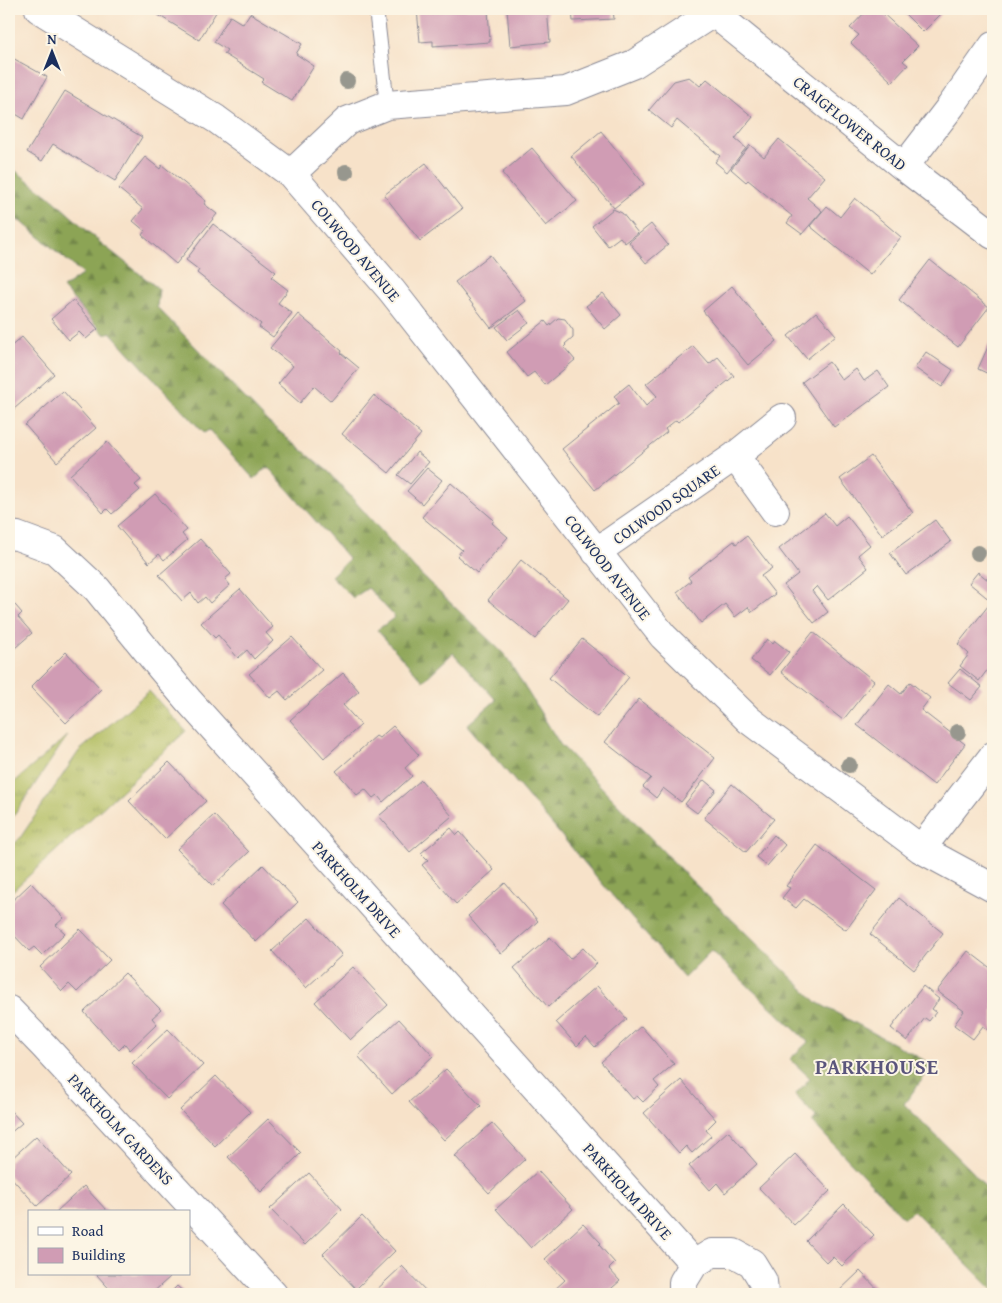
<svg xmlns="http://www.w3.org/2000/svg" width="1002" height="1303" viewBox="0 0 1002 1303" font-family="'Gentium Book Plus',serif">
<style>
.grass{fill:url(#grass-tufts);stroke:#66765e}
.forest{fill:url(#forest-firs);stroke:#546a5a}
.building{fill:#d09cb4}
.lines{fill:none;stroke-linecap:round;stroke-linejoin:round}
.lane-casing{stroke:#898894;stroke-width:16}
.street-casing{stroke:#898894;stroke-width:30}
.lane{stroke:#fff;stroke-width:14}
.street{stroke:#fff;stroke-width:28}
.tree{fill:#97978e}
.labels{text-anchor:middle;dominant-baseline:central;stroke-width:4;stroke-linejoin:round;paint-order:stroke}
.street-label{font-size:16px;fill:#1b2f5e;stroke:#fcf5e5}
.district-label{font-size:21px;font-weight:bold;letter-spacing:1px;fill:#5a557c;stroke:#fcf5e5}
</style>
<defs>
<pattern id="grass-tufts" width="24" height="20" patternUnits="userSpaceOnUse" patternTransform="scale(1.25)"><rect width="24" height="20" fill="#b0bc5e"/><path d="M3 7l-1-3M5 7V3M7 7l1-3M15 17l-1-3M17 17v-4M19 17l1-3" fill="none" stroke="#8e9951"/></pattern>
<pattern id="forest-firs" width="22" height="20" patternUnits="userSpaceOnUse" patternTransform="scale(1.25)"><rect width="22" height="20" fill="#8ca455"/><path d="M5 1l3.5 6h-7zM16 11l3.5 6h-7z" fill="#72864a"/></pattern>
</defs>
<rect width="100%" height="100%" fill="#fcf5e5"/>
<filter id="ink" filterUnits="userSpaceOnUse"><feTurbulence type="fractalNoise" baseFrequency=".02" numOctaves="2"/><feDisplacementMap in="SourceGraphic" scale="10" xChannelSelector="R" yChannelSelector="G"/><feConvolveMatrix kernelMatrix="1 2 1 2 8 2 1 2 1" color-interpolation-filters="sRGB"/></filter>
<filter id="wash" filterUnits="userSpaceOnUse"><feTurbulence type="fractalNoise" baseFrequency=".0096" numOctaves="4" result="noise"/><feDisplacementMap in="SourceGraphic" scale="20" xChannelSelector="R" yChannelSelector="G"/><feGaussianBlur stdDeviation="1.12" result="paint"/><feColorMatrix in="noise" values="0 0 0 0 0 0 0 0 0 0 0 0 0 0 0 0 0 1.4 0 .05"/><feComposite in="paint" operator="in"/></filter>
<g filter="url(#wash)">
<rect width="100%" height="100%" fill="#f7e2c9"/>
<path class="grass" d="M149 691 186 731 9 894V849L20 838 79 751Z
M68 735 9 823V787Z"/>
<path class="forest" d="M9 166 50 197 102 244 159 289 157 307 269 423 329 472 414 568 505 655 560 744 690 879 818 1003 933 1065 904 1104 972 1171 993 1196V1290L913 1210 904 1218 812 1122 816 1117 795 1095 810 1078 790 1059 808 1042 711 951 684 978 629 915 467 725 496 700 453 653 423 681 377 630 395 617 368 588 353 598 331 576 349 559 268 467 254 479 209 430 204 433 110 332 105 335 63 288 83 274 23 223 9 216Z"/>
<g id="blocks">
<path class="building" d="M151 9H218L199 40 150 10Z
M417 9H488L490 42 433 46V41L420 42Z
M507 9H547L550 42 510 46Z
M572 9H613L614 19 573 21Z
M868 9H878L918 46 903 61 908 65 892 82 851 43 859 35 850 28Z
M900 9H946L923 32Z
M250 13 302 44 296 54 314 66 292 101 261 82 264 79 224 54 227 50 214 42 230 16 243 24Z
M9 56 47 77 24 119 9 110Z
M689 77 700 86 707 79 753 117 735 139 746 148 727 172 715 162 720 156 677 120 671 128 649 110 674 81Z
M65 91 142 137 115 181 53 144 42 161 27 152Z
M601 131 644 184 614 208 571 156Z
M779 139 825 177 807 198 822 211 802 234 787 223 792 216 748 180 746 182 731 169 750 145 764 157Z
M532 148 577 201 546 226 502 173Z
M145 157 160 169 162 165 206 201 204 204 217 214 176 264 142 235 145 231 133 221 143 209 119 189Z
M426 163 462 209 420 241 384 195Z
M855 198 901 237 870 275 810 226 827 206 840 217Z
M613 209 622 213 638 233 625 243 620 237 608 246 592 226Z
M213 224 276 272 271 277 288 290 278 303 292 313 273 337 259 327 261 324 197 273 199 270 186 260Z
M651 224 668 245 646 263 629 242Z
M490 255 526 301 491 328 455 282Z
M930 260 989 307 958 347 899 300Z
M732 286 777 341 748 365 703 311Z
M603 293 621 315 605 329 586 306Z
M73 300 98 329 86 339 79 332 69 340 51 319Z
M519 310 529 323 507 340 496 327Z
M816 312 836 335 807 359 788 336Z
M298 314 342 351 341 353 359 368 331 401 314 386 300 403 278 384 293 366 270 348Z
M558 318 565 319 573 330V337L565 344 566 345 564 347 575 360 545 385 534 372 527 377 507 352 545 321 549 326Z
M22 337 54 374 14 409 9 402V348Z
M991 340 993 342V376L978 369Z
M693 346 709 364 718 357 734 376 678 422 676 420 665 429 667 432 595 490 562 449 619 403 614 396 629 384 646 406 657 396 646 384Z
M926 352 953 370 942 387 915 368Z
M829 362 842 380 856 369 864 381 878 371 889 387 834 427 802 382Z
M63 391 96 428 57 462 25 425Z
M374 395 421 434 389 473 342 434Z
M107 442 141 480 135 485 140 490 112 514 107 509 103 513 70 475Z
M417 452 429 462 410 484 398 475Z
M871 456 913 513 882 535 840 479Z
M427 468 442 480 422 504 407 491Z
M451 483 494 520 492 523 508 537 477 573 457 556 462 550 422 517Z
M155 494 187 530 182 534 187 540 164 560 159 554 149 563 117 526Z
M825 513 835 526 847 516 870 545 858 555 868 568 828 600 817 586 812 591 828 612 814 623 784 585 798 574 779 549Z
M935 520 951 542 906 575 890 553Z
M747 536 772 568 761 576 775 594 752 612 748 607 735 617 725 604 701 623 677 592 691 581 688 577 734 541 736 544Z
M200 539 231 574 225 579 230 585 210 603 205 597 198 603 191 593 182 601 159 575Z
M521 560 568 599 535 639 488 600Z
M978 572 993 584V599L991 601 969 583Z
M240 589 273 627 266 633 273 641 254 659 247 650 238 658 218 635 215 638 201 623Z
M9 598 22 613 18 617 32 633 15 648 9 641Z
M992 601 993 602V673L988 669 979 681 960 666 969 654 958 644Z
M813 632 874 681 843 720 781 672Z
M292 637 322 670 287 700 279 691 270 698 249 674Z
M582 639 629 677 597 717 549 678Z
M767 639 773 644 775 641 789 652 770 675 751 660Z
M66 652 101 689 66 723 31 687Z
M960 669 982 687 971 700 948 683Z
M343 673 359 691 343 705 361 725 324 758 290 720Z
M910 682 930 698 921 710 965 744 934 785 857 725 889 684 901 694Z
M639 699 715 758 681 802 663 788 656 798 643 787 651 778 605 742Z
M393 726 419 755 405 768 412 776 383 802 377 795 373 798 365 789 357 795 336 771 376 736 379 738Z
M169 762 206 801 165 839 129 801Z
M421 780 452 816 410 852 379 816Z
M704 780 716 790 697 813 685 804Z
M732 784 774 819 746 852 704 818Z
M214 815 249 852 213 886 177 849Z
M451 828 457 835 460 832 494 870 456 904 422 865 428 860 421 853Z
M774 835 785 845 767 866 756 857Z
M817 845 876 890 846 930 804 899 796 908 782 898 790 888 786 886Z
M263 865 298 902 256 942 221 905Z
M31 883 64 918 56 925 65 933 42 955 34 947 29 951 9 930V904Z
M505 883 538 921 501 954 468 916Z
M899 898 943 933 914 970 870 934Z
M309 918 342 955 306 988 272 951Z
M80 929 110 960 77 992 69 984 62 991 40 967Z
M550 937 570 959 583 948 597 963 548 1007 514 968Z
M968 951 993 970V1033L983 1026 973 1039 954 1025 964 1011 937 991Z
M353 967 388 1005 350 1040 315 1002Z
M125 973 161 1010 152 1018 157 1024 130 1050 125 1044 119 1050 84 1012Z
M597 986 627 1019 595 1047 586 1037 577 1046 556 1022Z
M923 986 939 999 932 1009 936 1012 929 1021 925 1018 907 1041 891 1028Z
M399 1019 433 1056 392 1094 358 1056Z
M641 1026 674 1064 654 1081 659 1087 643 1102 637 1096 633 1099 601 1062Z
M168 1029 203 1065 167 1099 132 1063Z
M446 1069 481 1106 444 1140 409 1102Z
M216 1076 250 1112 215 1146 180 1110Z
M681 1080 716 1120 706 1130 711 1136 692 1153 686 1146 679 1153 644 1113Z
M9 1109 22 1123 9 1134Z
M268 1119 301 1153 261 1192 228 1157Z
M492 1123 525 1159 489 1193 455 1156Z
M728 1131 757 1164 725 1193 717 1183 710 1190 689 1166Z
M36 1136 71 1175 37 1206 9 1175V1161Z
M795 1154 830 1191 794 1225 759 1188Z
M538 1171 573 1209 531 1248 496 1209Z
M309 1173 342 1209 305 1245 270 1209Z
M84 1186 108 1212H56Z
M844 1204 874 1235 842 1266 833 1257 827 1263 806 1241Z
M362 1216 395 1251 356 1289 323 1254Z
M583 1224 601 1243 599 1245 615 1263 609 1269 620 1281 605 1294H589L585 1291 581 1294H555L553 1291 565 1280 545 1259Z
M402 1266 429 1294H372Z
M860 1271 882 1294H836Z
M96 1274H168L170 1277 151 1294H114Z
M177 1286 186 1294H169Z"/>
</g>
</g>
<g filter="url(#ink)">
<use href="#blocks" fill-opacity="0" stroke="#898894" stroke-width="1"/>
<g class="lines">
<g class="lane-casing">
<path id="lane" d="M376 9 387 105"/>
</g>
<g class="street-casing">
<path id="street" d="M39 9 216 119 291 174 392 291 663 636 749 720 921 849 993 888
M709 9 904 167 993 235
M904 167 951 106 993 46
M291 174 347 121 387 105 566 91 634 64 713 13
M735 456 775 511
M9 535 17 536 55 550 97 589 161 668 188 700 694 1264
M596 552 735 456 782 418
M921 849 993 756
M9 1010 44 1046 273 1294
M683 1294V1282L694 1264 712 1253H734L752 1263 763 1281 764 1294"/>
</g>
<use href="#lane" class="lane"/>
<use href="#street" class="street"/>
</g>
<g class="tree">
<circle cx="347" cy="81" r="8"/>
<circle cx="346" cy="172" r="8"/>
<circle cx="978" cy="553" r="8"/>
<circle cx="958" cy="732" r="8"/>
<circle cx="849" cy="765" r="8"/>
</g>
</g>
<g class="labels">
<g class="street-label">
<text transform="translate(850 123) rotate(39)">CRAIGFLOWER ROAD</text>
<text transform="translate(356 250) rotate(50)">COLWOOD AVENUE</text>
<text transform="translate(666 504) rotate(-35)">COLWOOD SQUARE</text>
<text transform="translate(608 567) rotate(52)">COLWOOD AVENUE</text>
<text transform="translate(357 889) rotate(48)">PARKHOLM DRIVE</text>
<text transform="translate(121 1129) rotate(47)">PARKHOLM GARDENS</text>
<text transform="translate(628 1191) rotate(48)">PARKHOLM DRIVE</text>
</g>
<g class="district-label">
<text x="877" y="1066">PARKHOUSE</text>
</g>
</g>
<rect width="1002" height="1303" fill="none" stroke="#fcf5e5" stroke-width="30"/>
<rect x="28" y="1210" width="162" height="65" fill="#fcf5e5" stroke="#a2a6af"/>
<rect x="38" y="1227" width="25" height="8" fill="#ffffff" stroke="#a2a6af"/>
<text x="72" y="1236" font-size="15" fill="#1b2f5e">Road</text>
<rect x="38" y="1248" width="25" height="15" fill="#d09cb4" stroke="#a2a6af"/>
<text x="72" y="1260" font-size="15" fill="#1b2f5e">Building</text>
<g transform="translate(52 52)" stroke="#fcf5e5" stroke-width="4" paint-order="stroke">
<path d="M0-4L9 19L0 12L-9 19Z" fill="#1b2f5e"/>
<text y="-8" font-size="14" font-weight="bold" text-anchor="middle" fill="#1b2f5e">N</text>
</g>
</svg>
